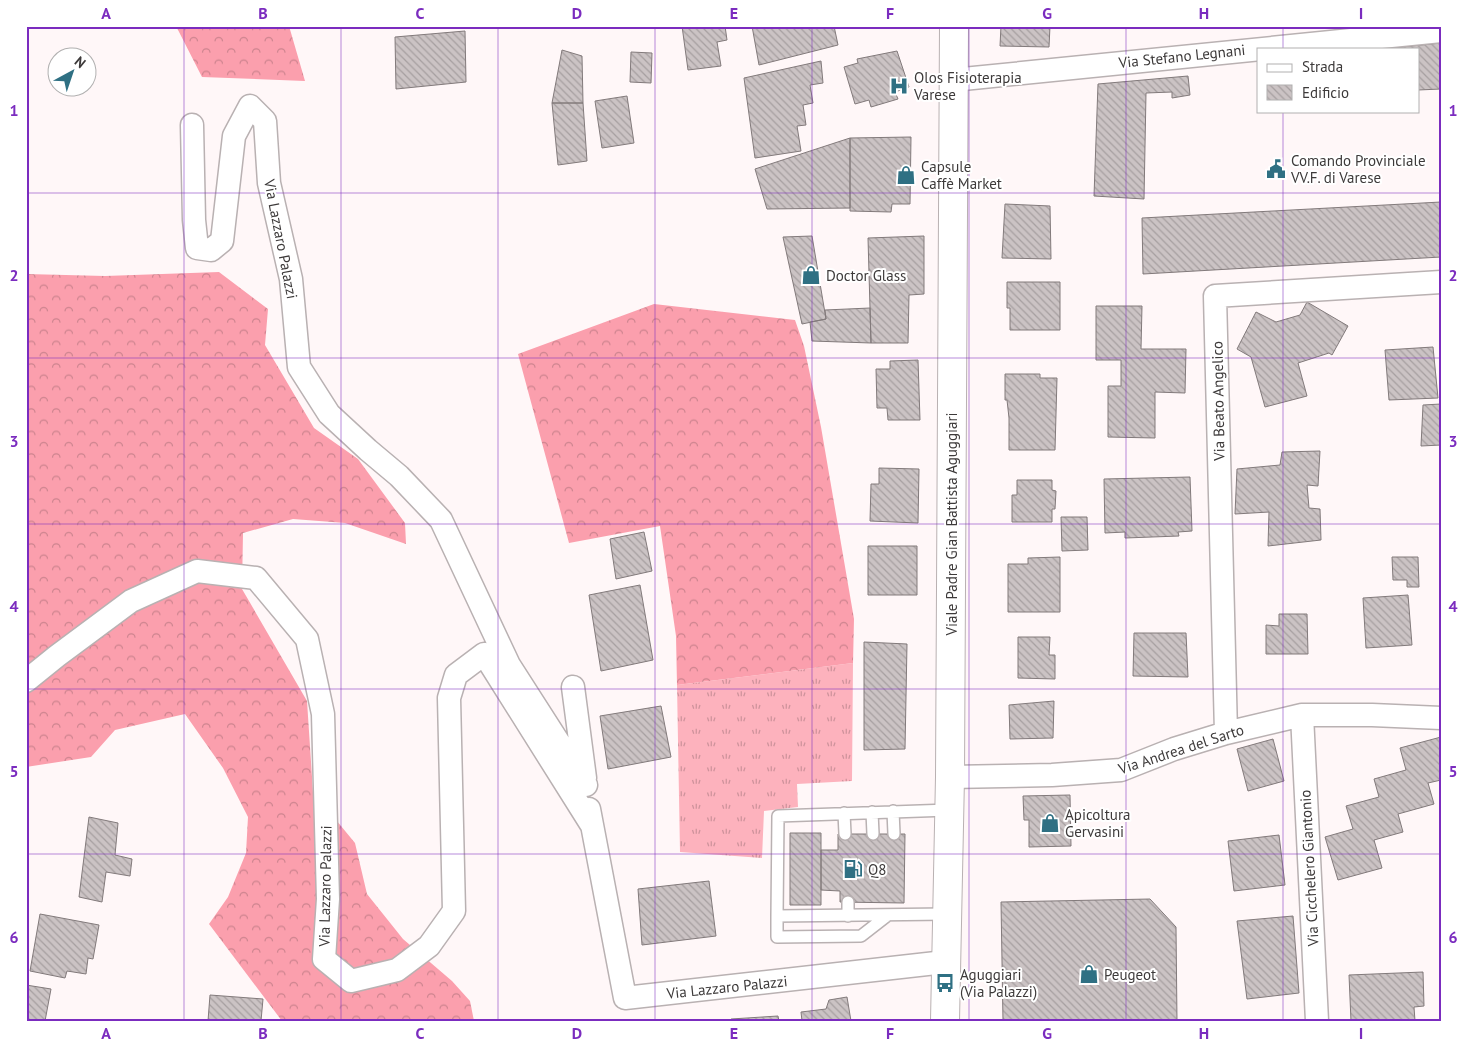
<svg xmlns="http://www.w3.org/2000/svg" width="1467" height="1047" viewBox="0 0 1467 1047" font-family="'PT Sans',sans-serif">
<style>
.grass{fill:url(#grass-tufts)}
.forest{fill:url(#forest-crowns)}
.building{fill:url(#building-back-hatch);stroke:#827a7b}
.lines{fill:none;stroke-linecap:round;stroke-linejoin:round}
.lane-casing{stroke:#b9b1b2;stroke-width:14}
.street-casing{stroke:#b9b1b2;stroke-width:25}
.secondary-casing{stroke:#b9b1b2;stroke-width:30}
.lane{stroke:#fff;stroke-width:11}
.street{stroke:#fff;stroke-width:22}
.secondary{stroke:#fff;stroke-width:28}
.grid{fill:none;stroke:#7b2cbf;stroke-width:1;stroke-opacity:0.55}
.labels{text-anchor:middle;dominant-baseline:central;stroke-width:4;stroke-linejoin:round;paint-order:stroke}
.street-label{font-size:15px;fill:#3d3a3a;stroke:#fff}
.poi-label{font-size:15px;fill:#3d3a3a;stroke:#fff;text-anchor:start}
.neatline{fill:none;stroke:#7b2cbf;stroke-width:2}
.grid-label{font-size:16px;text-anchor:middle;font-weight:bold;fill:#7b2cbf}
</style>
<defs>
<pattern id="grass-tufts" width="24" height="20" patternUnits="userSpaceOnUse" patternTransform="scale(1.25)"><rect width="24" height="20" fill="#fdb2bd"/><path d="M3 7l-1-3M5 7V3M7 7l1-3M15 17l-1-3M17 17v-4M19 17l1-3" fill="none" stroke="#ce929b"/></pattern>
<pattern id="forest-crowns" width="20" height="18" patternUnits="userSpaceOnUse" patternTransform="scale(1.25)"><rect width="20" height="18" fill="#fb9fad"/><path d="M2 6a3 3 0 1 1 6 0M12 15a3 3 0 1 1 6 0" fill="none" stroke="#cc838e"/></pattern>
<pattern id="building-back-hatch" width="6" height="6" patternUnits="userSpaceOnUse" patternTransform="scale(1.25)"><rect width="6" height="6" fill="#cbc3c4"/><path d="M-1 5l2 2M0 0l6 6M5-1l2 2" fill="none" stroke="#a69fa0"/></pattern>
</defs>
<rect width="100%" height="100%" fill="#fff7f8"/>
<path class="grass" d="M853 663 852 781 797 784 798 807 764 811 762 858 680 852 677 685Z"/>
<path class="forest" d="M176 26H289L305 81 202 77Z
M219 272 268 309 265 345 314 428 358 459 405 523 406 544 345 523 293 519 243 533 242 589 307 701 313 792 355 843 367 894 403 939 452 981 470 1001 474 1021H282L209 924 228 897 246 853 248 817 223 768 185 714 115 730 91 757 26 767V274L105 276Z
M654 304 795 320 804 346 821 427 854 619 853 663 677 685 676 636 660 526 569 543 518 354Z"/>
<path class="building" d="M682 26H725L727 40 717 42 721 66 688 70Z
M752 26H834L838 45 759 65Z
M1001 26H1050L1049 47 1000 46Z
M465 31 466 82 396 89 395 37Z
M1441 43V89L1418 90V49H1381Z
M562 50 582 56 583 103H552Z
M897 51 909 87 895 92 898 99 871 107 869 100 855 104 844 67 858 63 857 59Z
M631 52 652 53 651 83 630 82Z
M821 61 823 83 810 85 813 103 803 105 806 125 797 126 801 151 755 158 744 78Z
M1188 76 1190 95 1172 98V92L1146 93 1144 199 1094 196 1098 84Z
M627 96 634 143 602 148 595 101Z
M552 103H583L587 161 558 165Z
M911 137 910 204H892L891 212 850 211V138Z
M850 138V208L767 209 755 169Z
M1441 202V257L1143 274 1142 218Z
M1005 204 1050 206 1051 259 1002 258Z
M812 236 826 319 802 324 783 237Z
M924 236V294L909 295 908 343H871L868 238Z
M1007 282H1060V330H1010V308H1007Z
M1307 302 1348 326 1332 355 1329 353 1298 363 1307 396 1265 407 1251 357 1237 349 1256 312 1276 322 1300 315Z
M1096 306H1142L1141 349H1186L1185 393 1155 392V438L1108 437V386H1121V360H1096Z
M870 308 871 343 812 341 810 322 826 319 825 310Z
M1433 347 1438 398 1389 400 1385 350Z
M918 360 920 420H888L887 408H877L876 369H890V361Z
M1005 374H1040V378H1057L1055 450H1009V418L1007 400H1005Z
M1441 404V445L1421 446 1423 405Z
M1320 451 1318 486 1307 485 1309 508 1320 509 1321 540 1268 546 1269 512 1235 514 1237 469 1280 465 1282 452Z
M879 468 919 469 918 523 870 521 871 484H879Z
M1190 477 1192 531 1178 532 1179 536 1125 538V532L1105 533 1104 479Z
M1017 480H1052V490L1056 491 1055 509H1052V522H1012V495H1017Z
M1061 517H1087L1088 550 1062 551Z
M644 532 652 571 616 579 610 539Z
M868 546H917V595H868Z
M1060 557V612H1008V564H1028V558Z
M1392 557H1418L1419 587H1407V580H1393Z
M640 585 653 660 601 671 589 595Z
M1408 595 1412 645 1366 648 1363 598Z
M1279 614H1307L1308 654H1266V625L1279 626Z
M1134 633H1186L1188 677 1133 676Z
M1018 637H1050L1049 655H1055V679L1018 678Z
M864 642 907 644 905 749 864 750Z
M1054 701 1053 738 1010 739 1009 705Z
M661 706 671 757 608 769 600 716Z
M1441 737V780L1428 783 1434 804 1398 814 1403 832 1374 840 1382 868 1338 880 1325 837 1353 829 1346 806 1379 797 1374 779 1406 770 1400 748Z
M1273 739 1284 781 1248 791 1237 749Z
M1070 795 1071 846 1029 847V820H1024L1023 796Z
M89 817 118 823 115 855 132 859 130 876 106 872 102 902 79 897Z
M790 833H821V905H790Z
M838 834H905L904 903 840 902V891L821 890V850H838Z
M1279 835 1285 885 1234 891 1228 841Z
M709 881 716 936 642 945 638 889Z
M1150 899 1176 927 1177 1021H1003L1001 902Z
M40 914 99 925 93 959 88 958 86 974 67 971 65 978 30 971Z
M1293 916 1299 993 1247 999 1237 921Z
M1423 972 1424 1006 1414 1007 1415 1021H1351L1349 975Z
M26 985 51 989 45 1021H26Z
M210 995 263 999 261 1021H208Z
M847 997 851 1021H802L801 1012 826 1009 829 1000Z
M778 1016 779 1021H731V1019Z"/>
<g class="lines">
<g class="lane-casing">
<path id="lane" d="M893 811 894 834
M872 812 873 834
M844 813 845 834
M848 902V916
M947 914 777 916 778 816 949 810
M777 916V937L861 936 888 915"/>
</g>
<g class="street-casing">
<path id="street" d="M953 80 1441 31
M192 125 194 220 197 248 211 250 222 241 234 136 250 106 265 121 269 183 291 279 299 367 329 414 368 450 399 476 441 520 509 665 586 785
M26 681 57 656 131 601 197 571 256 578 307 639 323 714 328 899 324 959 351 981 397 970 429 946 454 911 449 698 456 675 484 654 591 824
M573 687 585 778
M1302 715 1317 1021
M1226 733 1215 296 1441 282
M950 777 1052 775 1121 770 1174 749 1226 733 1302 715H1372L1441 718
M589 809 625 998 945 962"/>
</g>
<g class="secondary-casing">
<path id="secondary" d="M945 1021 950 777 954 26"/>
</g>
<use href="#lane" class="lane"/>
<use href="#street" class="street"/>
<use href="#secondary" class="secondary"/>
</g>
<path class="grid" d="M184 26V1021M341 26V1021M498 26V1021M655 26V1021M812 26V1021M969 26V1021M1126 26V1021M1283 26V49M1283 111V1021M26 193H1441M26 358H1441M26 524H1441M26 689H1441M26 854H1441"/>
<defs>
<g id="hospital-bare" transform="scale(1.5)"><path d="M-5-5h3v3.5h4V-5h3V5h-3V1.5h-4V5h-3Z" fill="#2f7083" stroke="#fff" stroke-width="2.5" paint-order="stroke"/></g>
<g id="civic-bare" transform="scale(1.5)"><path d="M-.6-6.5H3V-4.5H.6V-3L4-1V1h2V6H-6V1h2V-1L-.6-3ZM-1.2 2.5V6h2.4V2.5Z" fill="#2f7083" stroke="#fff" stroke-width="2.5" paint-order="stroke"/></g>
<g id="shop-bare" transform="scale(1.5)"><path d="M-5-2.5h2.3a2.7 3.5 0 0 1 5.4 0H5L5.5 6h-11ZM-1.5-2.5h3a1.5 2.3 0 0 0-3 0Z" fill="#2f7083" stroke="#fff" stroke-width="2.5" paint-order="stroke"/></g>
<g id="fuel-bare" transform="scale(1.5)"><path d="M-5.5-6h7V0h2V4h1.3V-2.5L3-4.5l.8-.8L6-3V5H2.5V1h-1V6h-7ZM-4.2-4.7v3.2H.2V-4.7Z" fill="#2f7083" stroke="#fff" stroke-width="2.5" paint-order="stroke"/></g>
<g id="bus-bare" transform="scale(1.5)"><path d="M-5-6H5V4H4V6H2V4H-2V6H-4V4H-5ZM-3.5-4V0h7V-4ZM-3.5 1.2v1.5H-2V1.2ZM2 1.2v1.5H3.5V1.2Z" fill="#2f7083" stroke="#fff" stroke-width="2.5" paint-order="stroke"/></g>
</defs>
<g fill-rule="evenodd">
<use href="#hospital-bare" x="899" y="86"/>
<use href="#civic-bare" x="1276" y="169"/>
<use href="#shop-bare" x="906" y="175"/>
<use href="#shop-bare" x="811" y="275"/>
<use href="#shop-bare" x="1050" y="823"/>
<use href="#fuel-bare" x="853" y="869"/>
<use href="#shop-bare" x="1089" y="974"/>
<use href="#bus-bare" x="945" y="983"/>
</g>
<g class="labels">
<g class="street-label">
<text transform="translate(1182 56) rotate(-6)">Via Stefano Legnani</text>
<text transform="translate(281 239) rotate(79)">Via Lazzaro Palazzi</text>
<text transform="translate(1218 401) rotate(-91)">Via Beato Angelico</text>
<text transform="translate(951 524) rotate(-90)">Viale Padre Gian Battista Aguggiari</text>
<text transform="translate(1181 749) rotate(-18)">Via Andrea del Sarto</text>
<text transform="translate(1309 868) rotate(-93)">Via Cicchelero Giantonio</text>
<text transform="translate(325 886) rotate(-89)">Via Lazzaro Palazzi</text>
<text transform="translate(727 987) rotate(-6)">Via Lazzaro Palazzi</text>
</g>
<g class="poi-label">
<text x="914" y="77">Olos Fisioterapia<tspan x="914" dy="17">Varese</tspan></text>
<text x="1291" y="160">Comando Provinciale<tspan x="1291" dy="17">VV.F. di Varese</tspan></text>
<text x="921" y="166">Capsule<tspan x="921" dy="17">Caffè Market</tspan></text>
<text x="826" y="275">Doctor Glass</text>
<text x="1065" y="814">Apicoltura<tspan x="1065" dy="17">Gervasini</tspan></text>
<text x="868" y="869">Q8</text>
<text x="960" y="974">Aguggiari<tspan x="960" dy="17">(Via Palazzi)</tspan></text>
<text x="1104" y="974">Peugeot</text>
</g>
</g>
<rect width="1467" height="1047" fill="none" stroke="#ffffff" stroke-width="55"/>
<rect x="1257" y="48" width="162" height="65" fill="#ffffff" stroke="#b1b0b0"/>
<rect x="1267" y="64" width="25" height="8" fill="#ffffff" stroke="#b1b0b0"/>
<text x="1302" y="72" font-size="15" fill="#3d3a3a">Strada</text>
<rect x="1267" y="85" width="25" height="15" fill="url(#building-back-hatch)" stroke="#b1b0b0"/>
<text x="1302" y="98" font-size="15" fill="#3d3a3a">Edificio</text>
<g transform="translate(72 72) rotate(40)"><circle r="24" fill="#ffffff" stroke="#b1b0b0"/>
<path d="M0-4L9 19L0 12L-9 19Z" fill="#2f7083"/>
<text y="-8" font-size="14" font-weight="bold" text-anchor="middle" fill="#3d3a3a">N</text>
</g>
<rect x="28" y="28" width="1412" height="992" class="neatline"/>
<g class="grid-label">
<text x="106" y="19">A</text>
<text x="263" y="19">B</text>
<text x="420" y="19">C</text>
<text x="577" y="19">D</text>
<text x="734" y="19">E</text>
<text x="890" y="19">F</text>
<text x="1047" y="19">G</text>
<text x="1204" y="19">H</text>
<text x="1361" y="19">I</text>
<text x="14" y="116">1</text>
<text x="1453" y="116">1</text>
<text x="14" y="281">2</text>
<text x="1453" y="281">2</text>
<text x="14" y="447">3</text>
<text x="1453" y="447">3</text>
<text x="14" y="612">4</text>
<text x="1453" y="612">4</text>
<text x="14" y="777">5</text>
<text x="1453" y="777">5</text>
<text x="14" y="943">6</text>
<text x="1453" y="943">6</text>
<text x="106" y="1039">A</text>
<text x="263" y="1039">B</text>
<text x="420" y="1039">C</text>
<text x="577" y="1039">D</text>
<text x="734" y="1039">E</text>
<text x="890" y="1039">F</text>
<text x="1047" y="1039">G</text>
<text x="1204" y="1039">H</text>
<text x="1361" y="1039">I</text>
</g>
</svg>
